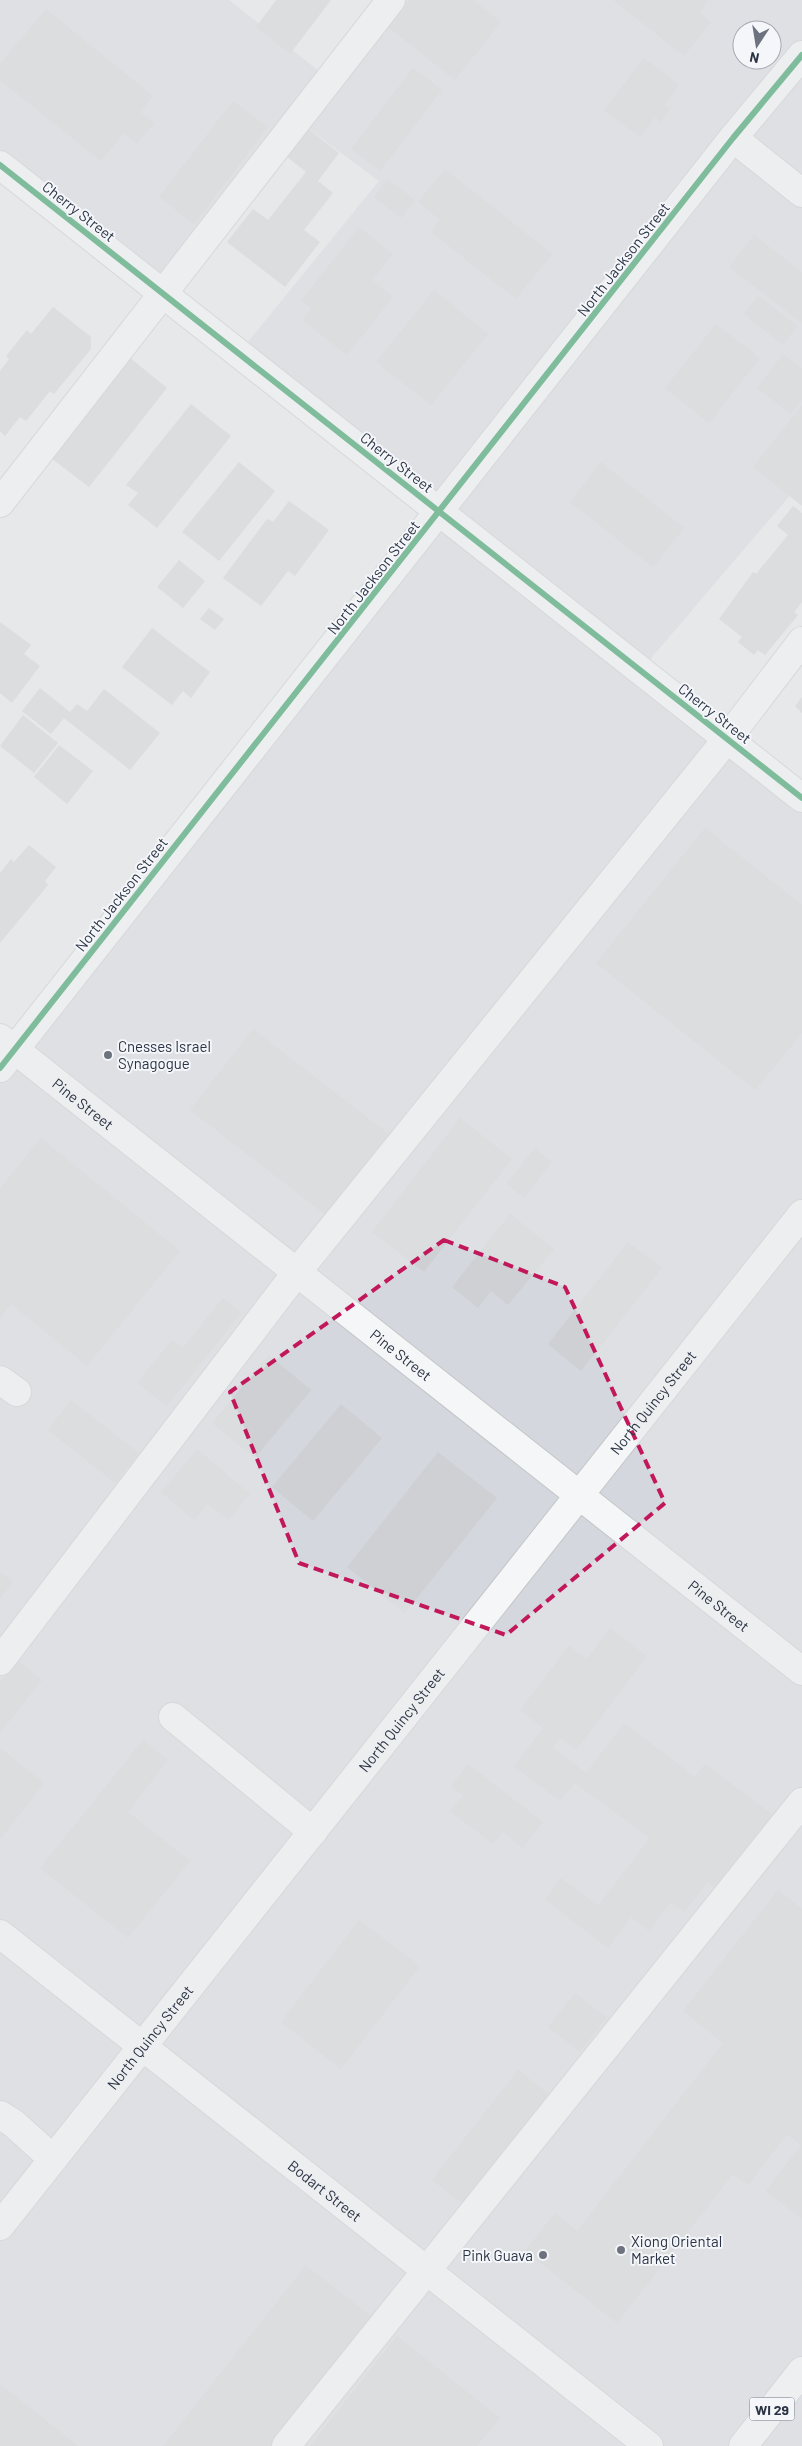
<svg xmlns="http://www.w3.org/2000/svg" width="802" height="2446" viewBox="0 0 802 2446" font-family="Barlow,sans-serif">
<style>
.built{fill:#d4d7dd;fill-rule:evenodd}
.building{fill:#ced0d3}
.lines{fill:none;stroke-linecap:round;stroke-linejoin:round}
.minor-casing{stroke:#c4c6c8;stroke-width:30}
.major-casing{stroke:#c2c5c8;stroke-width:30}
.minor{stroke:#f5f6f7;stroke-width:28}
.major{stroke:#f8f8f8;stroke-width:28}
.cycleway-casing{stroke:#f4f6f9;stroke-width:9}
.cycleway{stroke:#00873e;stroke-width:6}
.marked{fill:none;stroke:#c2185b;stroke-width:4;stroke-dasharray:10 6;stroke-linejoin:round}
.poi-dot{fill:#6c737f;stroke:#f4f6f9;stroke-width:2}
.labels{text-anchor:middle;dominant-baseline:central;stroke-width:4;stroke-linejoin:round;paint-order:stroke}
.shield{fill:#f4f6f9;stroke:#676e7b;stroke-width:1}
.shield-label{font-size:14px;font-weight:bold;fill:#2b3445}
.street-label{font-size:15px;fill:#2b3445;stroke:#f4f6f9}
.poi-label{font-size:15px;fill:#2b3445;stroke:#f4f6f9;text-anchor:start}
</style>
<rect width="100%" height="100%" fill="#e6e8ea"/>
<path class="built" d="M0 0H229L329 79 391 0H802V501L792 493 641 670 802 798V2446H0V1068L440 512 239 353 379 181 297 120 162 293 0 165ZM742 30H772V60H742Z"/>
<path class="building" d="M276 0H331L290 54 256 27Z
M410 0H473L501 22 455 80 388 27Z
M613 0H709L699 12 711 22 684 56Z
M46 9 153 96 140 112 154 123 137 144 124 133 101 161 0 80V64Z
M644 58 679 85 664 105 670 109 661 122 655 117 640 137 604 110Z
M413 68 442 90 380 171 351 149Z
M233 101 268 127 194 224 159 197Z
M307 128 339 153 318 181 333 193 304 230 320 242 285 287 227 242 253 209 268 220 306 172 286 156Z
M445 169 552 254 516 299 431 232 440 220 418 202Z
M388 179 415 200 401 218 374 197Z
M359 227 393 254 372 280 393 297 347 355 302 320 311 308 301 301Z
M754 235 802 272V323L729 267Z
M434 290 488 334 431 405 376 362Z
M758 296 797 326 783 345 744 314Z
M53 307 91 337V349L54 394 50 391 26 421 20 417 5 436 0 431V371L9 359 6 356 27 330 31 334Z
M716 324 760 358 709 423 665 388Z
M783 354 802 369V400L791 414 757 388Z
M129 357 167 388 89 487 51 458Z
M191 404 231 436 157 528 128 505 138 493 126 485Z
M802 405V506L753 467Z
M239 462 275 491 219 561 182 532Z
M601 462 684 528 653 567 570 502Z
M289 501 329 530 295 576 288 571 261 606 223 578 267 519 273 522Z
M793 506 802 513V602L794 612 798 615 765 655 758 650 754 655 738 642 742 637 719 619 753 572 756 574 788 535 777 526Z
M179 560 205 581 183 608 157 587Z
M209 608 224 619 215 630 200 619Z
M0 622 31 645 24 654 40 666 12 703 0 693Z
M152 628 210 672 191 698 183 691 172 705 122 667Z
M40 688 70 712 77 704 87 711 104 689 160 733 130 770 64 718 51 734 22 711Z
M802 697V713L795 706Z
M23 715 58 743 34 773 0 746Z
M59 745 93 771 67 804 34 777Z
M705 828 802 905V1033L755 1090 596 963Z
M29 845 56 867 45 881 48 885 0 943V873L11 859 14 862Z
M253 1029 390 1135 327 1216 190 1110Z
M460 1118 512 1159 424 1272 372 1232Z
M41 1138 180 1251 87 1366 11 1304 0 1318V1188Z
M535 1148 552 1162 524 1198 506 1184Z
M510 1214 554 1249 508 1305 491 1291 478 1308 452 1287Z
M628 1242 662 1268 581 1371 548 1344Z
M223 1298 241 1313 167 1406 137 1383 172 1340 183 1348Z
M269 1355 311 1390 255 1458 212 1423Z
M71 1400 139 1453 115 1483 48 1430Z
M341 1404 382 1438 313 1521 272 1487Z
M197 1449 250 1494 228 1520 208 1504 194 1520 161 1492Z
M438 1452 497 1498 405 1613 347 1567Z
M0 1572 13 1582 0 1599Z
M610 1628 647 1656 576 1750 560 1738 553 1748 586 1773 624 1723 695 1777 705 1764 773 1815 716 1890 707 1882 684 1912 671 1902 649 1931 631 1917 608 1948 545 1900 561 1878 598 1906 650 1838 575 1783 560 1801 514 1766 543 1728 520 1710 569 1646 587 1659Z
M17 1660 42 1680 0 1733V1682Z
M143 1740 168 1760 128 1812 190 1861 128 1938 40 1868Z
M0 1748 44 1783 1 1838 0 1837Z
M468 1764 543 1822 523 1848 503 1832 493 1844 450 1811 463 1795 451 1786Z
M778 1890 802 1909V2219L766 2191 801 2145 787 2134 748 2185 733 2174 617 2323 525 2251 555 2213 577 2231 723 2043 683 2011Z
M359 1920 420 1966 341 2069 281 2022Z
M575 1993 607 2018 580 2052 548 2027Z
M518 2070 551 2096 466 2206 432 2180Z
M304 2264 375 2319 275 2446H163L303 2269Z
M397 2336 500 2418 477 2446H310Z
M0 2384 78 2446H0Z"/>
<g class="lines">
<g class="minor-casing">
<g id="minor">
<path d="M733 138 802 193"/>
<path d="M0 165 802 798"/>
<path d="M0 503 391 0"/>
<path id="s1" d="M0 1038 802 1671"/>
<path d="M0 1068 733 138 802 55"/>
<path d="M0 1380 17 1392"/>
<path d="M0 1661 297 1272 727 739 802 641"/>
<path d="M173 1717 313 1832"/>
<path id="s2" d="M0 1934 649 2446"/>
<path d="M0 2115 13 2123 53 2159"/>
<path id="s3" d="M0 2226 802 1214"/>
<path d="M286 2446 802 1802"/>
</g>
</g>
<g class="major-casing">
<path id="major" d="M743 2446 802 2371"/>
</g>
<use href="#minor" class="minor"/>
<use href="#major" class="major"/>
<g class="cycleway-casing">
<path id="cycleway" d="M0 165 802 798
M0 1068 733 138 802 55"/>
</g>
<use href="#cycleway" class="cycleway"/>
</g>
<path d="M0 0H802V2446H0ZM444 1240 565 1287 665 1503 506 1635 299 1563 230 1392Z" fill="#e6e8ea" fill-opacity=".55" fill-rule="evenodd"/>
<path class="marked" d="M444 1240 565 1287 665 1503 506 1635 299 1563 230 1392Z"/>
<g class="poi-dot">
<circle cx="108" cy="1055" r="5"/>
<circle cx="621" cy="2250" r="5"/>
<circle cx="543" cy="2255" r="5"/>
</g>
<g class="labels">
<rect class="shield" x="749.5" y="2397.5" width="45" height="23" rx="4"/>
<g class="shield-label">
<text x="772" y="2409">WI 29</text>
</g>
<g class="street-label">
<text transform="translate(79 211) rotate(38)">Cherry Street</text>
<text transform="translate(623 259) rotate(-52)">North Jackson Street</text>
<text transform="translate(397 462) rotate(38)">Cherry Street</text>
<text transform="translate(373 577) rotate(-52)">North Jackson Street</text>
<text transform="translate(715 713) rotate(38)">Cherry Street</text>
<text transform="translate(121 894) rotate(-52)">North Jackson Street</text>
<text stroke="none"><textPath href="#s1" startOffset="106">Pine Street</textPath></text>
<text stroke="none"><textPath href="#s1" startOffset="511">Pine Street</textPath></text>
<text stroke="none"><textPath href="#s3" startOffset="1051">North Quincy Street</textPath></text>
<text stroke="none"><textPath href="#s1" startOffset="916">Pine Street</textPath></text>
<text stroke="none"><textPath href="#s3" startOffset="646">North Quincy Street</textPath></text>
<text stroke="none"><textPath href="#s3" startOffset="241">North Quincy Street</textPath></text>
<text stroke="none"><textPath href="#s2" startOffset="414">Bodart Street</textPath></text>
</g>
<g class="poi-label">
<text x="118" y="1046">Cnesses Israel<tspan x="118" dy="17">Synagogue</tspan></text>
<text x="631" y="2241">Xiong Oriental<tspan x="631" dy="17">Market</tspan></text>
<text x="533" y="2255" text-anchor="end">Pink Guava</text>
</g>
</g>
<g transform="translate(757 45) rotate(192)"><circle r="24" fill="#f4f6f9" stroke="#a4a8b1"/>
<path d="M0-4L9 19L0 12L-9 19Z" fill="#6c737f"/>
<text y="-8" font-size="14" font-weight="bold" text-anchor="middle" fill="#2b3445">N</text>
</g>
</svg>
